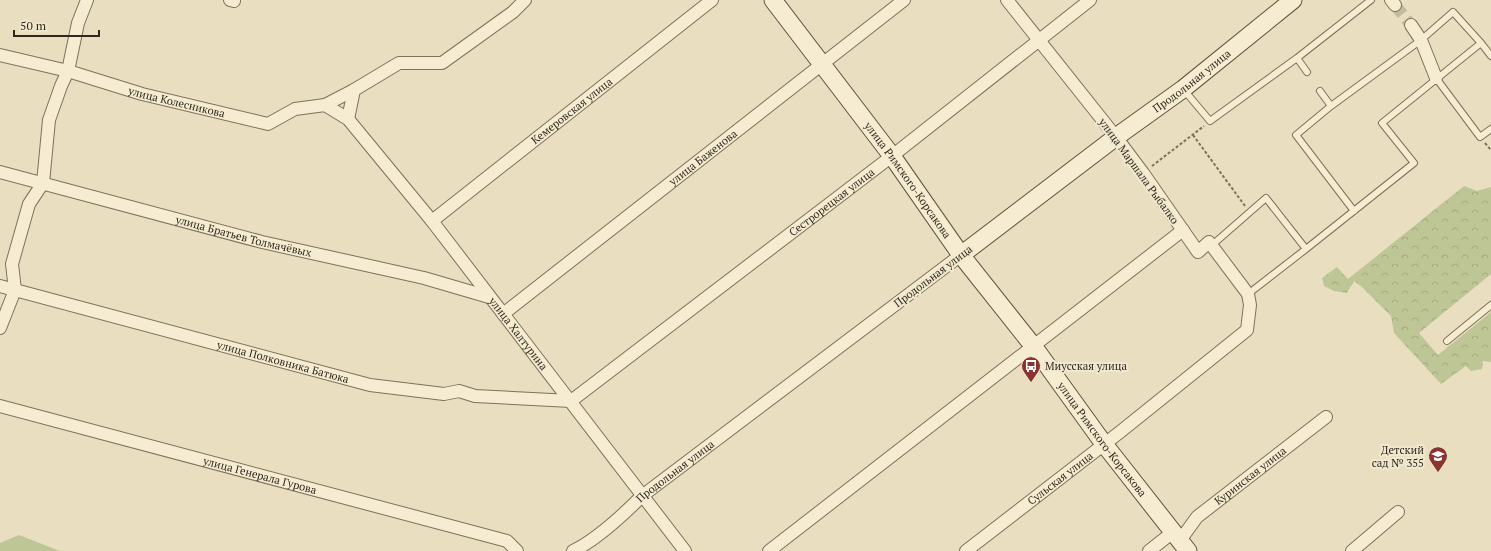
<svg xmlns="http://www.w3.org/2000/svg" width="1491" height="551" viewBox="0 0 1491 551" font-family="'PT Serif',serif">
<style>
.green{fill:#bec696}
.forest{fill:url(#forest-crowns)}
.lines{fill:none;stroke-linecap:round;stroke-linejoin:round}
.minor-tunnel{stroke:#c4ba9f;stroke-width:12;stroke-dasharray:12 6;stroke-linecap:butt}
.service-casing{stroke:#81705a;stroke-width:8}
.minor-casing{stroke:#81705a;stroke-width:14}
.secondary-casing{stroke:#62513d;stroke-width:19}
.path{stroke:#81705a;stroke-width:2;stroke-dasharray:3 2;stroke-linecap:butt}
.service{stroke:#f5ecd2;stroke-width:6}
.minor{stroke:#f5ecd2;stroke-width:12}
.secondary{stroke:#f5ecd2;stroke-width:17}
.labels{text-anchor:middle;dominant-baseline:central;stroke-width:4;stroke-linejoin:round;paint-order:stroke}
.street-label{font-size:11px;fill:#31281d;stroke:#f1e9cf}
.poi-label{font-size:11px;fill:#31281d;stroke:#f1e9cf;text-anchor:start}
</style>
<defs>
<pattern id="forest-crowns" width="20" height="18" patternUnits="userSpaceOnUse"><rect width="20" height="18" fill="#bec696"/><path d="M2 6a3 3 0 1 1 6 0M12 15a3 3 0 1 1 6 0" fill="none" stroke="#a4aa81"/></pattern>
</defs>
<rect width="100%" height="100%" fill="#e9dfc0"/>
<path class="green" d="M19 535 60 551H0V543Z"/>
<path class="forest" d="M1464 186 1477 191 1491 187V274L1419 333 1438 355 1491 312V362L1483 361 1482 369 1471 371 1466 366 1441 384 1394 333 1391 316 1362 287 1354 281 1347 293 1334 291 1324 286 1322 278 1337 267 1348 279Z"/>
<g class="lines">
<path class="minor-tunnel" d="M1395 5 1411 25"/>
<g class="service-casing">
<path id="service" d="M1297 58 1371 0
M1436 78 1480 137 1491 129
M1184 90 1210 121 1297 58 1307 72
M1320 91 1331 106 1296 135 1354 211
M1331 106 1421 40 1453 12 1481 43
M1211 246 1266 198 1306 249 1414 163 1382 123 1481 43 1491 56
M1248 294 1306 249
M1447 341 1491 305"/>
</g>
<g class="minor-casing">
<g id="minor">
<path d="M230 0 234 1"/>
<path d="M1391 0 1395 5"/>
<path d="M1411 25 1421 40 1436 78"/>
<path id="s1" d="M0 55 68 71 142 94 268 124 295 109 325 105 348 119 432 221 685 551"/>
<path d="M325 105 354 90"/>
<path d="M348 119 354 90 399 63H442L513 12 525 0"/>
<path id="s2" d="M0 172 262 242 424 278 489 297"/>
<path id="s3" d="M432 221 712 0"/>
<path id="s4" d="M0 286 370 385 444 394 459 391 475 396 571 401"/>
<path id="s5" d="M503 314 904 0"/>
<path d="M0 328 15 290 12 264 29 204 43 183 49 120 61 86 68 71 78 23 87 0"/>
<path id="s6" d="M571 401 892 156 1090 0"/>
<path id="s7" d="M0 406 507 541 517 551"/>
<path id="s8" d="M1179 539 1184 535 1197 517 1326 417"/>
<path id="s9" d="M573 551C596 540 624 514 642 496L961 255"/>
<path d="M769 551 1183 230"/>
<path id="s10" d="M966 551 1120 432 1247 330 1250 305 1248 294 1209 242 1198 252 1143 173 1116 137 1007 0"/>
<path d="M1149 551 1173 532"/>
<path d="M1352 551 1398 512"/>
</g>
</g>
<g class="secondary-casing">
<g id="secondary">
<path id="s11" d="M773 0 892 156 961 255 1034 347 1104 444 1188 551"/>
<path id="s12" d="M961 255 1116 137 1183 89 1293 0"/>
</g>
</g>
<path class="path" d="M1193 135 1245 206
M1485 143 1491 150
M1152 166 1204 126"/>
<use href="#service" class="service"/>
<use href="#minor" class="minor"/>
<use href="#secondary" class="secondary"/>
</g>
<defs>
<g id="bus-pin" transform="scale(1)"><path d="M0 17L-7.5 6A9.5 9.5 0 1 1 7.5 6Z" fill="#8a332f" stroke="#f1e9cf"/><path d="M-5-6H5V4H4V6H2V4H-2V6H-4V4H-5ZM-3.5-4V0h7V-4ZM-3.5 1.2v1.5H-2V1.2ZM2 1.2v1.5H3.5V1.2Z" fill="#fff"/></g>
<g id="school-pin" transform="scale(1)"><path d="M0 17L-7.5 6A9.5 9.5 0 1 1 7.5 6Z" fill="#8a332f" stroke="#f1e9cf"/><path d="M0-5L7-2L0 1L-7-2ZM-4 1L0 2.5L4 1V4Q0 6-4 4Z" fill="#fff"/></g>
</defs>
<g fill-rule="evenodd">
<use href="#bus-pin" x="1031" y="366"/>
<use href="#school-pin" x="1438" y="456"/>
</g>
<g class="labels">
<g class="street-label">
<text stroke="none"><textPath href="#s12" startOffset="289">Продольная улица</textPath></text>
<text stroke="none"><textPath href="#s1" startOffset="183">улица Колесникова</textPath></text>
<text stroke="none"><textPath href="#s3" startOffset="178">Кемеровская улица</textPath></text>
<text stroke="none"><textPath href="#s5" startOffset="254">улица Баженова</textPath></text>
<text transform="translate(1139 171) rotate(54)">улица Маршала Рыбалко</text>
<text stroke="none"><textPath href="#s11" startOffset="225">улица Римского-Корсакова</textPath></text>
<text stroke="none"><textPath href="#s6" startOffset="328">Сестрорецкая улица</textPath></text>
<text stroke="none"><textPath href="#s2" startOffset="252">улица Братьев Толмачёвых</textPath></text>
<text transform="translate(933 276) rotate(-37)">Продольная улица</text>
<text stroke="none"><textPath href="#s1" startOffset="639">улица Халтурина</textPath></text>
<text stroke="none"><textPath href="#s4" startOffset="293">улица Полковника Батюка</textPath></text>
<text stroke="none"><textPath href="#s11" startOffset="549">улица Римского-Корсакова</textPath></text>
<text stroke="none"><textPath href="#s9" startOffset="130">Продольная улица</textPath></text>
<text stroke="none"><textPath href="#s7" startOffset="269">улица Генерала Гурова</textPath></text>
<text stroke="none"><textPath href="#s8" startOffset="96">Куринская улица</textPath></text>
<text stroke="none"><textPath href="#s10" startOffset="119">Сульская улица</textPath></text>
</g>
<g class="poi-label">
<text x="1045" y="366">Миусская улица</text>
<text x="1424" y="450" text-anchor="end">Детский<tspan x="1424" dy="13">сад № 355</tspan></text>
</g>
</g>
<path d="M14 30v6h85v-6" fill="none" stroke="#31281d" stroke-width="2"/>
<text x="20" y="30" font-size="12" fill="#31281d" stroke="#f1e9cf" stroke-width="3" paint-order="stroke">50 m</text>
</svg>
